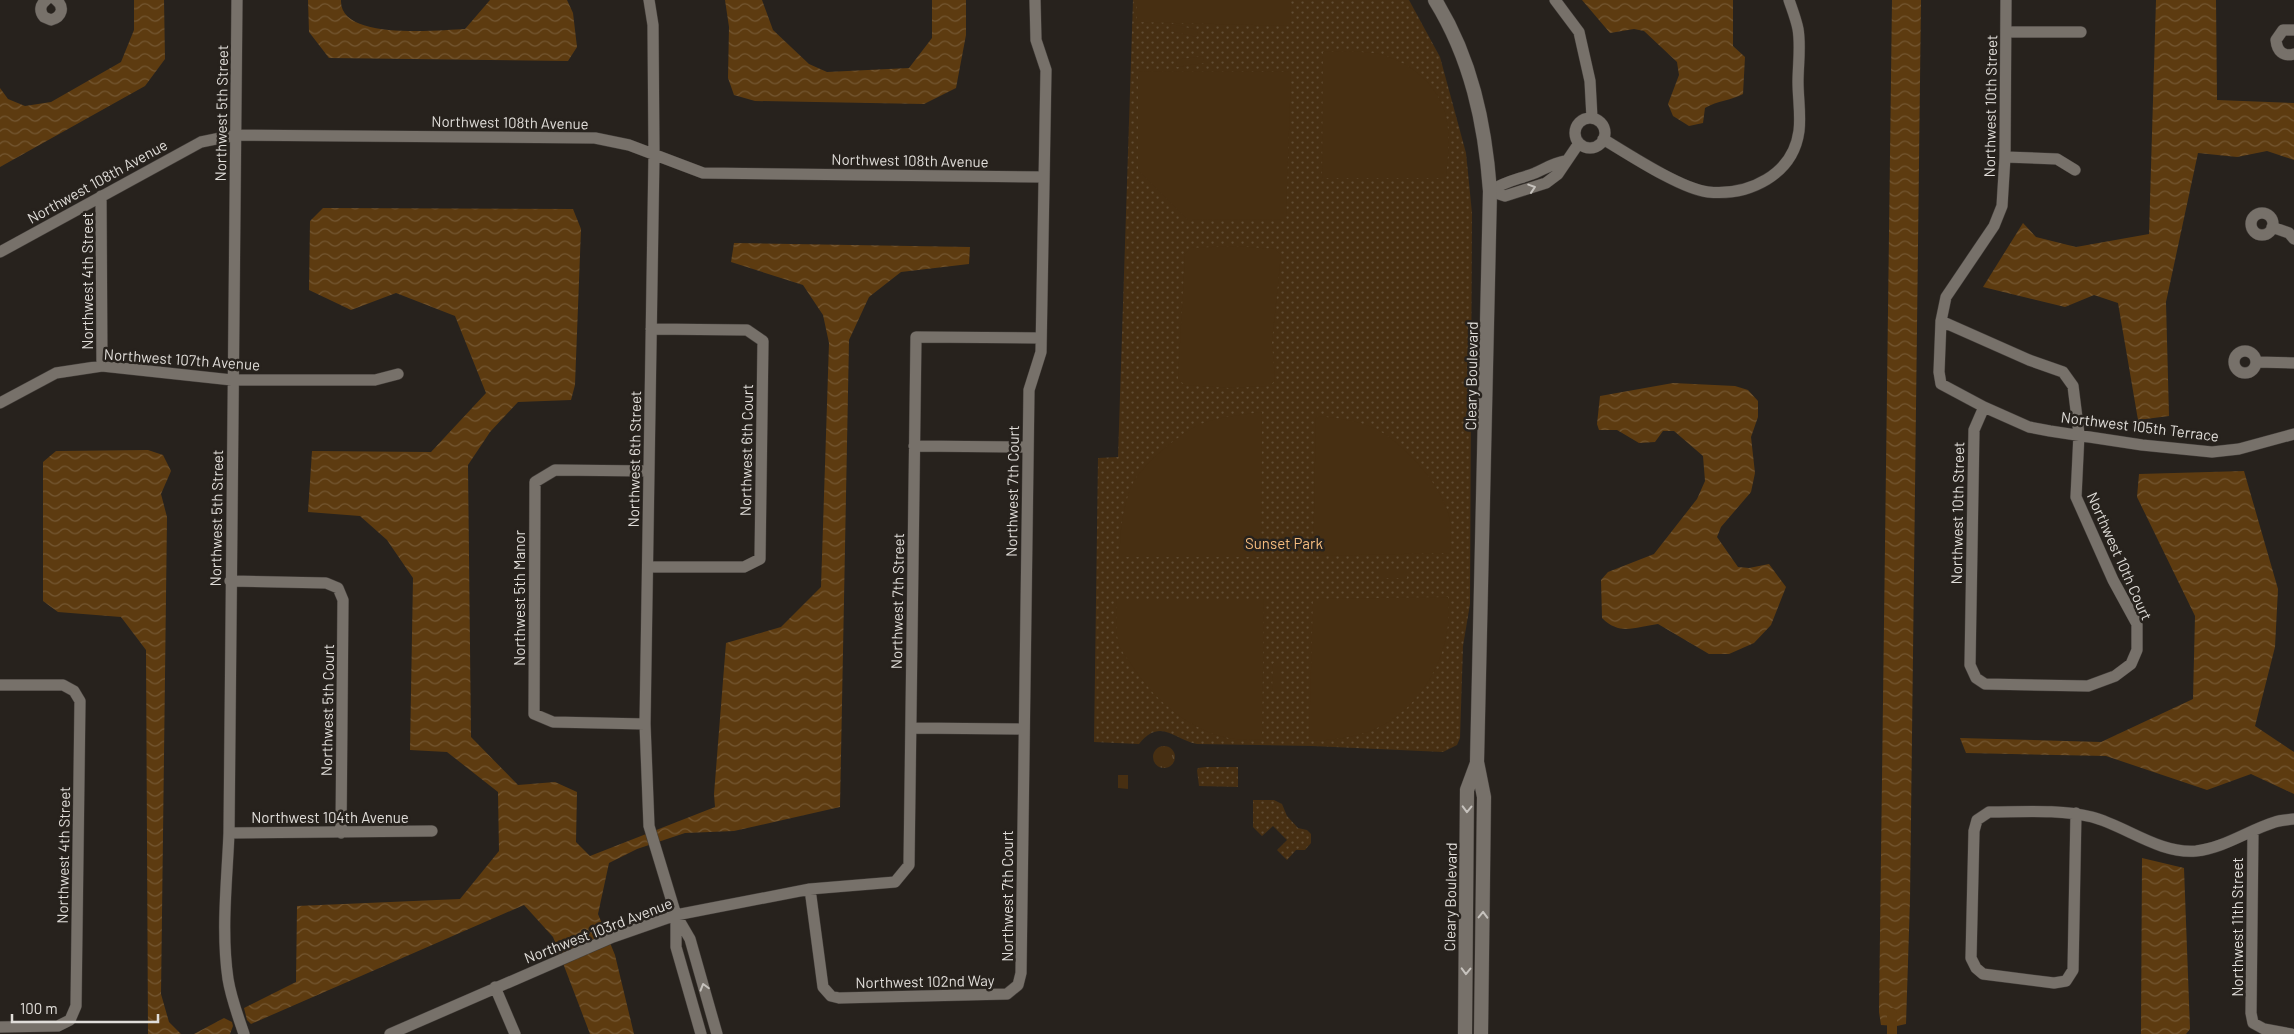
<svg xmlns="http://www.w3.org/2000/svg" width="2294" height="1034" viewBox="0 0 2294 1034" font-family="Barlow,sans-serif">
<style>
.grass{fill:url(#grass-tufts)}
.park{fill:url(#park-dots)}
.garden{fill:#472f12}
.water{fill:url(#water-waves)}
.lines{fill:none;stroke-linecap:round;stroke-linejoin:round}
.canal{stroke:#5d3b10;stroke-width:10}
.minor-casing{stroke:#423d39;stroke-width:12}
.tertiary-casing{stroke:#423d39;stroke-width:15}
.minor{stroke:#77716a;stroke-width:11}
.tertiary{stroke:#77716a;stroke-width:14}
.oneway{stroke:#c6c2bd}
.labels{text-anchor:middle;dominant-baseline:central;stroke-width:5;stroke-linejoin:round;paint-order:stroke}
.street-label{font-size:15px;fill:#e0ddd9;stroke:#27221d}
.park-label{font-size:15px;fill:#f7bd7f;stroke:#27221d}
</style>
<defs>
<pattern id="grass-tufts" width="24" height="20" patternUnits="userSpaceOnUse" patternTransform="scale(1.25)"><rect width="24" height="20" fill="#472f12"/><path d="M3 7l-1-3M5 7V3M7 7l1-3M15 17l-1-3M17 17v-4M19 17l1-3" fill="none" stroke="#614d34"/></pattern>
<pattern id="park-dots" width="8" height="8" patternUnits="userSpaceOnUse" patternTransform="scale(1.25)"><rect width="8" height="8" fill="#472f12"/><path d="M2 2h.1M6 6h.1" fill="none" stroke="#614d34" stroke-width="1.8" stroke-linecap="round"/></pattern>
<pattern id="water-waves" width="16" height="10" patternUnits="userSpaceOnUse" patternTransform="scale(1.25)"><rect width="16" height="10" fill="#5d3b10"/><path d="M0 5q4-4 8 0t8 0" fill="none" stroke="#745732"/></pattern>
</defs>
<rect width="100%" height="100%" fill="#27221d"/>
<path class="grass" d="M1153 757a11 11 0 1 1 22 0a11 11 0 1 1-22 0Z"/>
<path class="park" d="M1133 0H1409L1440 57 1466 153 1472 213 1470 604 1463 646 1460 738 1457 745 1443 752 1312 746 1197 744C1174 740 1161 717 1139 744L1094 742 1098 458 1118 457Z
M1206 767H1238V787L1199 786 1197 770 1198 768Z
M1253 800H1274L1282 804 1287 816 1298 828 1307 830 1311 834V843L1305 850H1296L1287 860 1277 850 1287 840 1273 826 1262 836 1253 827Z"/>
<path class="garden" d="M1137 0H1290L1291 26 1137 22Z
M1171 24 1198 30 1197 37 1170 31Z
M1348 51C1358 52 1369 52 1379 54 1408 61 1437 83 1445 113 1451 133 1448 158 1446 178H1322L1323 52Z
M1203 56 1204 63 1177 67 1176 60Z
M1138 71 1291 72 1286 219 1188 220 1138 170Z
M1233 246 1275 249 1281 255 1272 342 1275 380 1270 386 1229 388 1185 385 1178 379 1185 254 1191 248Z
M1262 412 1261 557H1120C1119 534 1123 506 1132 485 1140 466 1183 431 1201 424 1220 416 1243 415 1262 412Z
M1316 416C1336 418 1358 420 1376 429 1405 444 1446 489 1450 522 1451 532 1450 543 1450 553L1313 556Z
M1379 571H1407V578H1379Z
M1448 597C1454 649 1425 706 1377 728 1356 738 1332 740 1309 741L1313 599Z
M1116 599H1264L1262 739C1208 747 1158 707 1131 664 1127 658 1121 651 1119 644 1115 634 1117 611 1116 599Z
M1273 663H1280V691H1272Z
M1118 775H1128V789L1118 788Z"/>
<path class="water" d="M134 0H164L165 59 145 86 0 167V88L8 99 25 106 51 102 121 62 134 30Z
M308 0H341C339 41 439 30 465 29L490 0H567L573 13 577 47 568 61 329 58 309 32Z
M725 0H762L773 30 809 64 827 72 909 68 932 38V0H966V35L956 88 924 104 755 101 734 95 728 78 729 27Z
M1582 0H1733V46L1745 57 1743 94C1730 101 1718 100 1705 108L1703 123 1689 126 1673 116 1668 104 1679 75 1677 62 1644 31 1634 29 1610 33Z
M1892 0H1921L1910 900 1906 1024 1897 1026 1881 1025 1879 1012Z
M2156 0H2216L2217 100 2294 103V160L2267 151 2237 157 2198 153 2166 302 2169 416 2138 420 2118 303 2094 295 2065 307 1983 287 2023 223 2036 237 2076 247 2149 234Z
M323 208 573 209 581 229 575 385 571 400 518 402 490 432 468 465 471 737 518 785 555 782 577 792 576 842 590 856 715 807 714 794 726 643 781 627 821 587 829 343 823 315 803 285 731 262 734 243 970 247 969 264 901 272 869 297 849 340 840 807 734 831 685 833 637 849 609 863 598 914 615 955 634 1034H590L553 937 524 905 251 1024 247 1020 244 1008 296 982 297 906 460 899 499 851 498 792 447 752 410 750 413 578 387 540 360 516 308 512 312 451 431 452 486 393 455 316 396 293 351 310 309 290 310 221Z
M1673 383 1735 386 1748 390 1758 401V417L1751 437 1755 473 1751 492 1721 527 1717 537 1738 567 1749 568 1769 564 1786 587 1771 625 1754 643 1729 654H1709L1658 624C1635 627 1620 636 1602 618L1601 580 1608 572 1654 554 1697 499 1705 481 1703 456 1674 431H1663L1655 442 1639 443 1617 430H1599L1597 424 1600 396Z
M148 450 163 455 171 471 161 494 167 517 161 994 169 1022 181 1034H148L146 650 121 617 58 612 43 601V462L56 451Z
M2244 471 2278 589 2275 647 2255 726 2294 752V794L2251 774 2207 790 2106 756 1966 753 1960 738 2101 742 2193 699 2195 616 2137 497 2139 474Z
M2142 858 2184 868 2190 1029 2186 1034H2141Z
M224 1018 232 1022 233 1026 230 1034H194Z"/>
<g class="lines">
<path class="canal" d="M1892 1034V1013"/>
<g class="minor-casing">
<path id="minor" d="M46 0C40 5 39 11 44 17L51 20C62 17 65 7 56 0
M237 0 229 833C227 881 221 931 228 979 231 998 238 1016 244 1034
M649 0 653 25 654 155 645 724 649 826 676 915 690 939 717 1034
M1555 0 1579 32 1590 81 1592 118
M2294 30H2283L2276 40C2277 51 2283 57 2294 54
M2006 32H2081
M1575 133a15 15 0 1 1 30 0a15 15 0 1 1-30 0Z
M1603 139C1628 154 1681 189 1708 192 1749 196 1793 175 1799 131 1801 115 1798 98 1798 82 1798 65 1801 46 1798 29 1796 19 1792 9 1789 0
M2005 157 2057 159 2075 170
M1490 191 1505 196 1546 183 1558 174 1579 143
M1490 191C1505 181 1520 179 1535 173 1546 168 1554 163 1565 161
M101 196 102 366
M2251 224a11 11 0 1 1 22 0a11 11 0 1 1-22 0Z
M2272 227 2289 233 2294 239
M0 252 201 142 235 135 595 138 629 145 703 173 1043 177
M1941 321 2029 360 2063 372 2073 386 2079 434 2076 497 2113 580 2137 624V650L2131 664 2115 676 2088 686 1985 684 1976 678 1970 665 1974 430 1984 407 1941 384 1939 372 1941 321 1946 297 1994 226 2002 206 2005 157 2006 0
M2234 362a11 11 0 1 1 22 0a11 11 0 1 1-22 0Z
M2256 362 2294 363
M0 403 56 373 102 366 232 380H375L398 374
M1984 407 2029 427 2050 431 2142 445 2212 452 2239 449 2294 434
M914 446 1028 447
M648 567H744L760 559 763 341 747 330 651 329
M230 581 326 583 338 588 343 600 341 833
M0 685H63L74 691 80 701 76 1006 70 1020 58 1026 0 1027
M645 724 553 722 534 714 535 482 555 470 648 471
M911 728 1023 729
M2076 813 2073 970 2066 981 2054 983 1983 974 1976 968 1971 958 1974 831 1977 820 1989 812C2022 812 2059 809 2092 817 2126 826 2159 854 2196 851 2224 848 2249 830 2275 822 2281 820 2288 820 2294 819
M2253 832 2251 1013 2253 1023 2264 1029 2291 1034
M229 833 432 831
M810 889 823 987 831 996 839 998 1007 994 1018 985 1021 973 1029 390 1041 352 1046 70 1036 40 1035 0
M676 916V947L701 1034
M495 987 515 1034
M390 1034 613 937 676 915 810 889 895 882 909 865 916 337 1041 338"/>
</g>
<g class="tertiary-casing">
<path id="tertiary" d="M1435 0C1471 58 1485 123 1490 191L1477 762 1484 797 1481 1034
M1465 1034 1467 790 1477 763"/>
</g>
<use href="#minor" class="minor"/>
<use href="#tertiary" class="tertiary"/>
</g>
<defs><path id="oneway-chevron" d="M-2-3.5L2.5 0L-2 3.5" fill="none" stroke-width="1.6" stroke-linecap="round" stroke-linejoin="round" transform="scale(1.25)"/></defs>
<g class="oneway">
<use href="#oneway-chevron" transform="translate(1532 188) rotate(-18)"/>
<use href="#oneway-chevron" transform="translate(1467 809) rotate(91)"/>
<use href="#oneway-chevron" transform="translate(1483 915) rotate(-89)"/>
<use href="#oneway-chevron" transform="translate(1466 971) rotate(91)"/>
<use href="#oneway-chevron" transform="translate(704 987) rotate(-106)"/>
</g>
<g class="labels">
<g class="street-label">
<text transform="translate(1990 106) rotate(-89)">Northwest 10th Street</text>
<text transform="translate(221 113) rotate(-89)">Northwest 5th Street</text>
<text transform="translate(510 122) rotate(1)">Northwest 108th Avenue</text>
<text transform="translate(910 160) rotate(1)">Northwest 108th Avenue</text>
<text transform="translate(97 181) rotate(-29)">Northwest 108th Avenue</text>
<text transform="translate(87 281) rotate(-90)">Northwest 4th Street</text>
<text transform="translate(182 359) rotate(4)">Northwest 107th Avenue</text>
<text transform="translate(1471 376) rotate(-89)">Cleary Boulevard</text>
<text transform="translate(2140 426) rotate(7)">Northwest 105th Terrace</text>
<text transform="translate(746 450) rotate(-89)">Northwest 6th Court</text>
<text transform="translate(634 459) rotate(-89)">Northwest 6th Street</text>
<text transform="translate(1012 491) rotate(-89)">Northwest 7th Court</text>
<text transform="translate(1957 513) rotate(-89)">Northwest 10th Street</text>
<text transform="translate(216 518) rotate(-89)">Northwest 5th Street</text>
<text transform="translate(2120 556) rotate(66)">Northwest 10th Court</text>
<text transform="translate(519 598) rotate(-90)">Northwest 5th Manor</text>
<text transform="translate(897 601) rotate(-89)">Northwest 7th Street</text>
<text transform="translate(327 710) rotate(-89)">Northwest 5th Court</text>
<text x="330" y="817">Northwest 104th Avenue</text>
<text transform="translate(63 855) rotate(-89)">Northwest 4th Street</text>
<text transform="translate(1007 896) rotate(-90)">Northwest 7th Court</text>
<text transform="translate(1450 897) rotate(-89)">Cleary Boulevard</text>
<text transform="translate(2237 927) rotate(-90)">Northwest 11th Street</text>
<text transform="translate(598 930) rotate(-21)">Northwest 103rd Avenue</text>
<text transform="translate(925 981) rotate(-1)">Northwest 102nd Way</text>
</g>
<g class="park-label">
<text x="1284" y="543">Sunset Park</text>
</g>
</g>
<path d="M12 1014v8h146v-8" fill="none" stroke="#e0ddd9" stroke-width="2.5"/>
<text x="20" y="1014" font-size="15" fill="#e0ddd9" stroke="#27221d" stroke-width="4" paint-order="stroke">100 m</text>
</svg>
